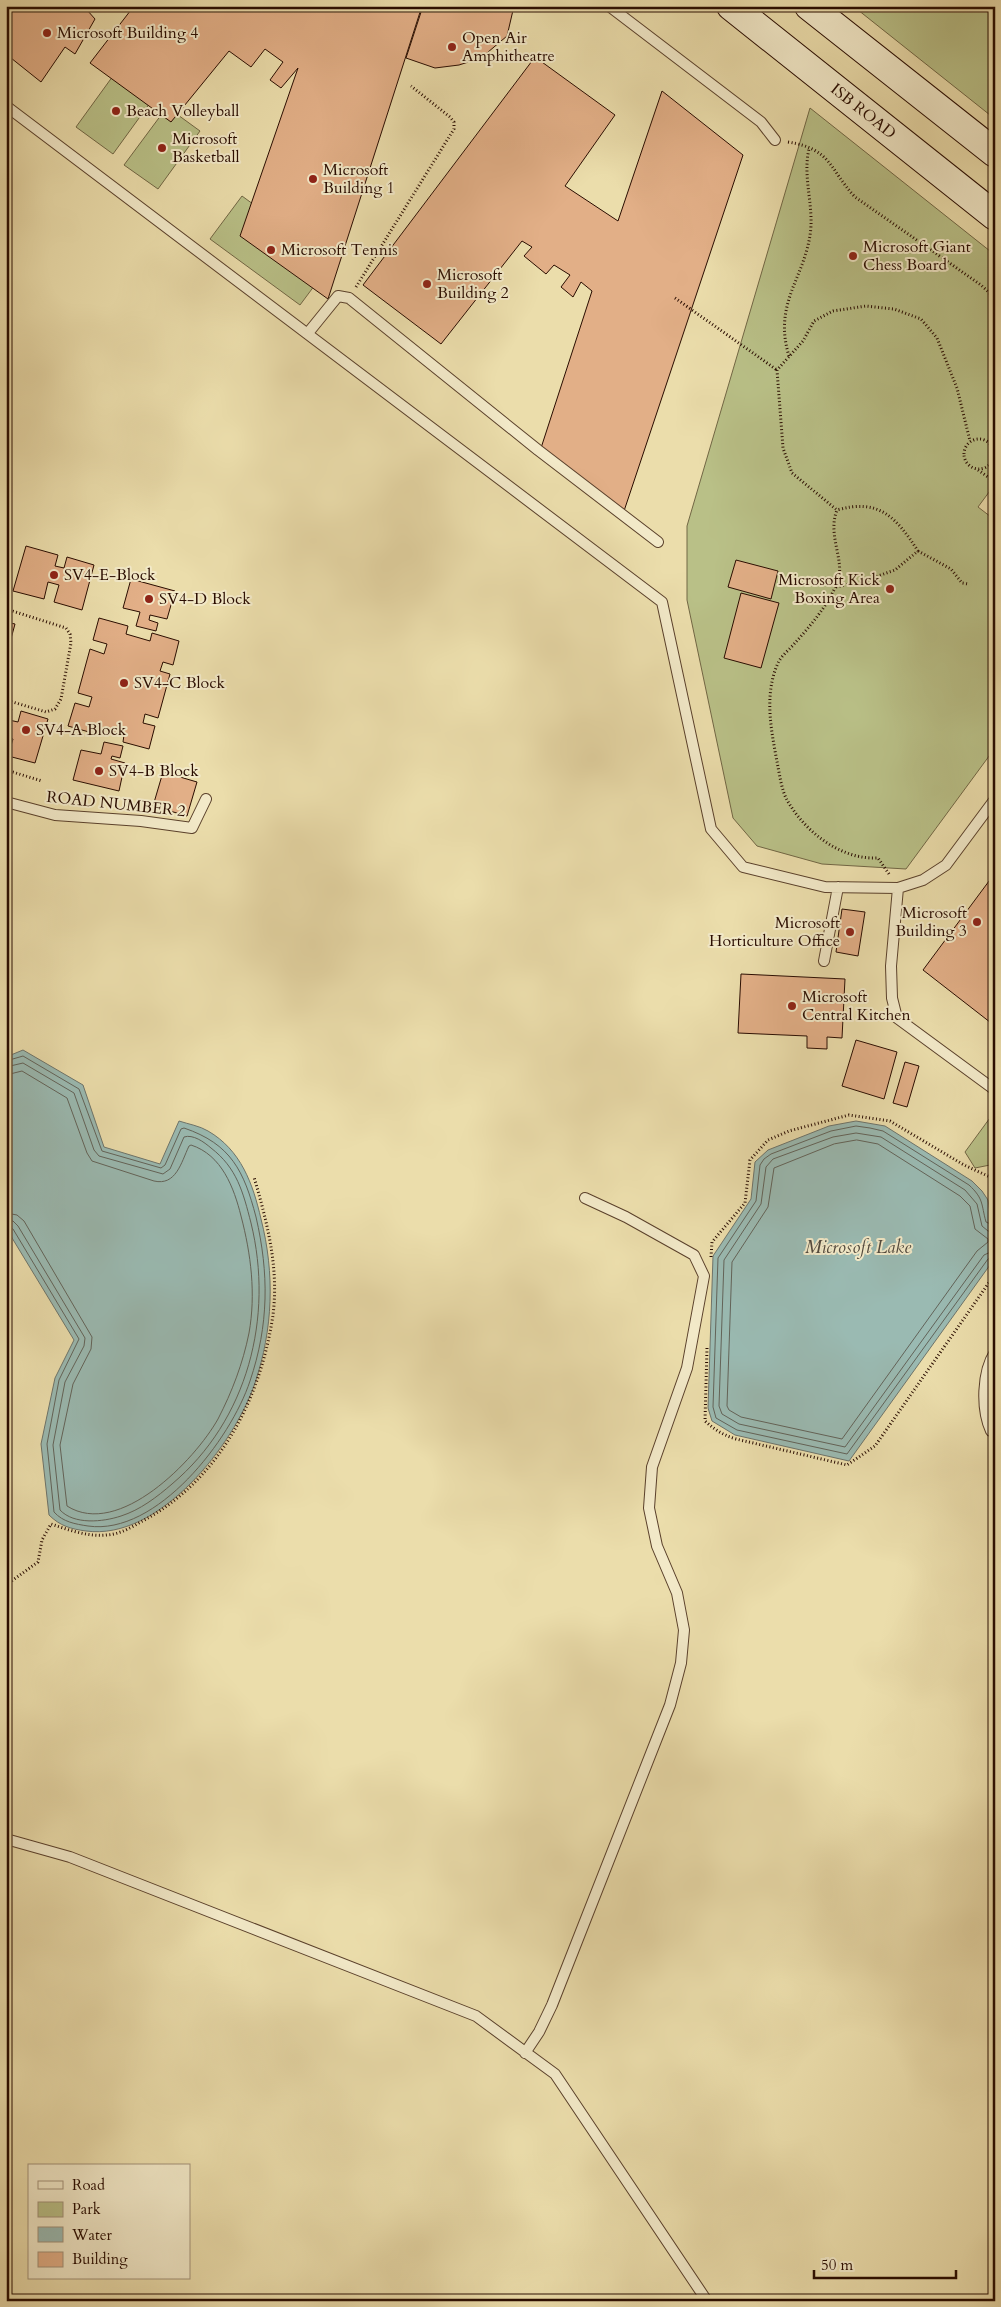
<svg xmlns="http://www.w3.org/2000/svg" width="1001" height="2307" viewBox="0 0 1001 2307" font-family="Cardo,serif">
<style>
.green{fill:#b9c087;stroke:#716644}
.water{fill:#9abab2;stroke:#6d746b}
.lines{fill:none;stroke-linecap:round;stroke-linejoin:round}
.shore{stroke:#626359;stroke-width:1}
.building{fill:#e2af87;stroke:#290c00}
.service-casing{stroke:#5a402b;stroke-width:12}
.secondary-casing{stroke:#290c00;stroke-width:30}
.path{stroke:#290c00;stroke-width:3;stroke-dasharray:1 2.5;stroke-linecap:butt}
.service{stroke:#f2e9c8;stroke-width:10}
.secondary{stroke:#f2e9c8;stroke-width:28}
.poi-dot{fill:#8f2418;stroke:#f2e9c8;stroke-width:2}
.labels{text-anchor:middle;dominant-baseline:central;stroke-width:4;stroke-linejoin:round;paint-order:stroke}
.poi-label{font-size:16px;fill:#290c00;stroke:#f2e9c8;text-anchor:start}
.street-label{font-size:16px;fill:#290c00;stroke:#f2e9c8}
.water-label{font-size:18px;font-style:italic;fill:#51493e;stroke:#f2e9c8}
</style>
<rect width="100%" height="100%" fill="#ebddab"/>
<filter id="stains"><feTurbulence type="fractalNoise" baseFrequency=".004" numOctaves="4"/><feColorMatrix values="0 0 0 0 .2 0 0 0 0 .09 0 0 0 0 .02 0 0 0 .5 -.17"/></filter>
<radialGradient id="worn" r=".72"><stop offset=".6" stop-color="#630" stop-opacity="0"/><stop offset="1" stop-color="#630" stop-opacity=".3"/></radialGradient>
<path class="green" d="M853 6H995V119Z
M118 69 155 96 113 154 76 127Z
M167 107 200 131 158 189 124 165Z
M810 108 995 255V484L978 507 995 520V748L906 869 822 864 757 846 733 818 687 600V526Z
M242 196 332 262 300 305 210 239Z
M995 1111V1164L975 1168 965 1152Z"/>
<path class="water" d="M23 1050 83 1085 104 1147 160 1164 179 1121C188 1124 200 1126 208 1131 241 1150 253 1184 261 1219 275 1274 273 1329 255 1383 234 1445 159 1541 86 1531 71 1529 60 1526 49 1515L41 1444 55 1378 74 1340 6 1228V1057Z
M856 1121 885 1126 972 1181 982 1191 988 1200 991 1219 995 1222V1258L849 1461 735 1435 712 1421 708 1408 713 1256 751 1199 755 1162 768 1150 829 1126Z"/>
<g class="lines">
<path class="shore" d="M6 1061 23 1056 79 1089 102 1151 161 1168 165 1165 181 1129 184 1128C231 1144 244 1171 256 1217 269 1273 269 1325 250 1381 231 1439 157 1536 88 1526 75 1524 63 1522 54 1512L47 1444 59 1380 79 1339 13 1229 6 1226
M6 1067 23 1063 74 1093 94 1150 99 1156 163 1174 170 1169 184 1137C193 1134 204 1142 211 1148 237 1168 243 1192 251 1223 274 1317 248 1420 172 1484 157 1497 140 1510 121 1516 103 1522 74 1525 60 1510L53 1445 65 1382 84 1346 85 1338 18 1226 13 1221 6 1220
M6 1075 22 1071 67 1098 87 1153 92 1161 154 1181C176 1186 181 1163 189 1146L191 1145C222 1155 234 1188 241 1216 251 1254 256 1294 249 1333 243 1363 232 1392 218 1419 195 1460 119 1539 67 1506L60 1445 73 1384 91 1349 92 1337 24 1221 17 1215 6 1213
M857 1140 878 1144 960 1196 970 1206 975 1229 988 1239V1242L977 1251 842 1439 741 1417 729 1410 727 1406 732 1262 768 1207 774 1168 834 1144Z
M995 1226 986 1222C981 1204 984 1199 969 1185L883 1131 870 1128 856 1126 831 1131 771 1154 764 1159 760 1165 756 1201 718 1258 713 1407 716 1418 737 1430 847 1454 988 1259 995 1256
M995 1232 988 1231 982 1226 977 1204 965 1190 881 1137 856 1133 833 1137 773 1159 766 1167 761 1204 724 1260 719 1406 722 1414 739 1424 845 1447 984 1255 995 1250"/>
</g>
<path class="building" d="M90 6 87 10 95 19 75 54 65 47 41 82 6 54V6Z
M134 6H422L328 299 240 236 298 68 281 88 270 80 283 62 265 49 251 67 229 51 171 122 90 63Z
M423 6H514L507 36 481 58 459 65 435 68 406 58Z
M535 57 615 115 565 186 618 221 662 91 743 155 624 511 541 448 592 291 581 282 573 297 561 287 570 275 554 265 546 274 524 256 532 247 522 241 441 344 363 285Z
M26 546 58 555 55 566 64 568 67 557 94 565 82 610 54 602 59 585 48 582 44 599 13 591Z
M736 560 778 571 771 599 728 587Z
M131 579 175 591 167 619 150 615 149 620 158 623 156 631 136 626 140 612 123 608Z
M741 593 779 603 761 668 724 658Z
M99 618 128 626 126 634 150 641 152 633 179 641 173 665 163 662 160 671 170 674 158 718 145 714 143 723 155 726 149 749 123 742 124 735 98 727 96 734 68 726 75 703 89 707 92 697 78 693 90 649 104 654 107 644 93 640Z
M6 622 15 624 6 657Z
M6 707 12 709 9 720 18 722 21 711 48 719 35 763 8 756 13 739 6 737Z
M104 742 123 746 120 758 112 756 111 759 125 763 119 791 73 780 81 750 101 754Z
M163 772 197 782 187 816 153 806Z
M995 873V1026L923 970Z
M842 909 865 912 858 956 836 952Z
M741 974 845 979 842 1038 827 1037V1049L807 1048V1036L738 1033Z
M856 1040 897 1052 884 1099 842 1086Z
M905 1062 919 1066 907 1107 893 1103Z"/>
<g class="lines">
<g class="service-casing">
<path id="service" d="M609 6 761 122 775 140
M6 106 662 602 711 829 743 867 825 887 898 888
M308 333 338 296 349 298 538 450 658 542
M995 799 946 865 923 880 898 888 891 966 892 998 897 1018 995 1090
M6 802 55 815 141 821 192 828 206 799
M824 961 838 887
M995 1352C982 1372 981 1409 991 1431L995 1432
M6 1839 70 1857 476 2016 555 2074 707 2301
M525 2053 539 2032 552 2005 670 1705 681 1663 684 1630 677 1593 657 1546 649 1508 652 1467 687 1368 704 1276 694 1255 626 1217 585 1198"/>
</g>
<g class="secondary-casing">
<g id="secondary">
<path id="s1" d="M731 6 995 216"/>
<path d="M809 6 995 153"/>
</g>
</g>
<path class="path" d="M788 142C832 149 829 169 855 197L981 285 995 298
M356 287 454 129V122L450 117 411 86
M675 298 777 370
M789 356C772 301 808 275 811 226 812 200 803 174 809 149
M964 454a15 15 0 1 1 30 0a15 15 0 1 1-30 0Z
M991 443 995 439
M978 470 995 482
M6 542 10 553 6 566
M918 551 951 569 962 583 968 584
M836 587 864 581 895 570 918 551C896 517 879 498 837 510
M6 609 66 628 70 634 71 643 61 699 55 709 46 712 6 700
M6 770 42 781
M889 874 878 858C841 860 805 832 787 800 782 791 780 777 778 767 772 734 763 696 778 663 781 656 790 649 795 643 811 625 829 604 838 581 845 560 827 535 837 510L792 473 783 448 777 370 803 341 814 321 833 311 866 306 894 309 921 319 937 338 957 388 970 441
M711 1257 712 1242 745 1203 750 1160 768 1140 789 1131 849 1115 890 1121 964 1165 990 1177 995 1182
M707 1348 705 1421C715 1430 723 1435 736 1439L847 1465 875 1446 995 1274
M6 1585 38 1562 42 1540 51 1524C69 1530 88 1537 107 1535 122 1534 135 1525 148 1518 222 1476 261 1396 273 1315 279 1267 267 1222 254 1177"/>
<use href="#service" class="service"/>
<use href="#secondary" class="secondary"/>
</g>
<g class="poi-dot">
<circle cx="47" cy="33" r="5"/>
<circle cx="452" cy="47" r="5"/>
<circle cx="116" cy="111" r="5"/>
<circle cx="162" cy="148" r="5"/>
<circle cx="313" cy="179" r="5"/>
<circle cx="271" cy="250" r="5"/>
<circle cx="853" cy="256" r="5"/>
<circle cx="427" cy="284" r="5"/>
<circle cx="54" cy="575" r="5"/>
<circle cx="890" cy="589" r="5"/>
<circle cx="149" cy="599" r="5"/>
<circle cx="124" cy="683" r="5"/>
<circle cx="26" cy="730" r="5"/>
<circle cx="99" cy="771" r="5"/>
<circle cx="977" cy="922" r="5"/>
<circle cx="850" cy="932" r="5"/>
<circle cx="792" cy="1006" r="5"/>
</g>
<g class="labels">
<g class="poi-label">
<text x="57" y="33">Microsoft Building 4</text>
<text x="462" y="38">Open Air<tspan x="462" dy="18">Amphitheatre</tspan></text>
<text x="126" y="111">Beach Volleyball</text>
<text x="172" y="139">Microsoft<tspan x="172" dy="18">Basketball</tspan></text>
<text x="323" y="170">Microsoft<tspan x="323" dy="18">Building 1</tspan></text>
<text x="863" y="247">Microsoft Giant<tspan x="863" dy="18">Chess Board</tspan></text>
<text x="281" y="250">Microsoft Tennis</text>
<text x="437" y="275">Microsoft<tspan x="437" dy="18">Building 2</tspan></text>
<text x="64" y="575">SV4-E-Block</text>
<text x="880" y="580" text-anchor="end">Microsoft Kick<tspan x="880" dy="18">Boxing Area</tspan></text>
<text x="159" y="599">SV4-D Block</text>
<text x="134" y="683">SV4-C Block</text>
<text x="36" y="730">SV4-A Block</text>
<text x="109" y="771">SV4-B Block</text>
<text x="967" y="913" text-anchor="end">Microsoft<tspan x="967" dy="18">Building 3</tspan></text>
<text x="840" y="923" text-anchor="end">Microsoft<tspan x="840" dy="18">Horticulture Office</tspan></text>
<text x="802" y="997">Microsoft<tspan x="802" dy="18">Central Kitchen</tspan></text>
</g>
<g class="street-label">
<text stroke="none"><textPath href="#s1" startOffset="169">ISB ROAD</textPath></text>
<text transform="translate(116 804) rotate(6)">ROAD NUMBER 2</text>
</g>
<g class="water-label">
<text x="858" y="1247">Microsoft Lake</text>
</g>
</g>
<rect width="1001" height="2307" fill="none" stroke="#ebddab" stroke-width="25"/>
<rect x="8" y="8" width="986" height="2292" fill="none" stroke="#290c00" stroke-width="2.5"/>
<rect x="12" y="12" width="976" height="2282" fill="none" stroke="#290c00"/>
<rect x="28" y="2164" width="162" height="115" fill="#f2e9c8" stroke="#a29178"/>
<rect x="38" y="2181" width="25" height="8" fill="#f2e9c8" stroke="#a29178"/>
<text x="72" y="2190" font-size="15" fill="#290c00">Road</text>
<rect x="38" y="2202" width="25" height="15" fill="#b9c087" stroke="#a29178"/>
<text x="72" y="2214" font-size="15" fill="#290c00">Park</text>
<rect x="38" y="2227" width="25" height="15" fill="#9abab2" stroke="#a29178"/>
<text x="72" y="2240" font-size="15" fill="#290c00">Water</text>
<rect x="38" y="2252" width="25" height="15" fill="#e2af87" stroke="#a29178"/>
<text x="72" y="2264" font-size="15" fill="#290c00">Building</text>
<path d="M814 2270v8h142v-8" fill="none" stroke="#290c00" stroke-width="2.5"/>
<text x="821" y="2270" font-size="15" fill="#290c00" stroke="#f2e9c8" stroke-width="4" paint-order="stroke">50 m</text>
<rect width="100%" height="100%" filter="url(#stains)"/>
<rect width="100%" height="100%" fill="url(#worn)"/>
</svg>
